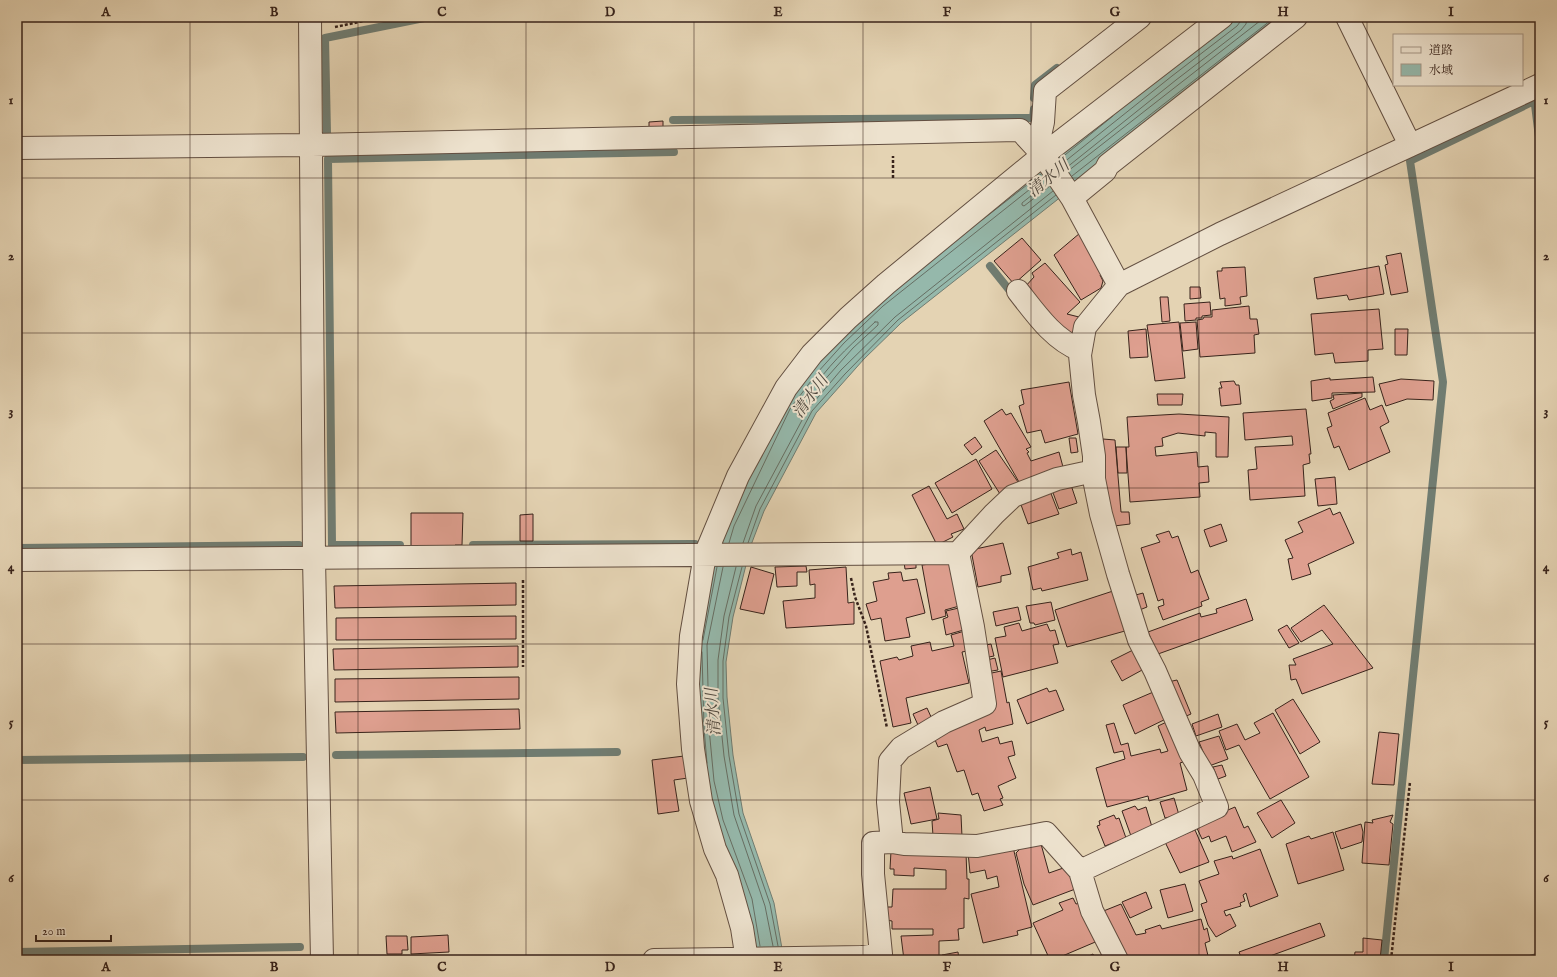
<svg xmlns="http://www.w3.org/2000/svg" width="1557" height="977" viewBox="0 0 1557 977" font-family="'IM FELL English','Noto Serif JP',serif">
<style>
.water{fill:#95b8ab;stroke:#707c71}
.lines{fill:none;stroke-linecap:round;stroke-linejoin:round}
.shore{stroke:#666e63;stroke-width:1}
.stream{stroke:#707c71;stroke-width:8}
.building{fill:#de9f8f;stroke:#38231b}
.minor-casing{stroke:#634f41;stroke-width:24}
.path{stroke:#38231b;stroke-width:2.5;stroke-dasharray:3 2;stroke-linecap:butt}
.minor{stroke:#ede2ce;stroke-width:22}
.grid{fill:none;stroke:#38231b;stroke-width:1;stroke-opacity:0.55}
.labels{text-anchor:middle;dominant-baseline:central;stroke-width:4;stroke-linejoin:round;paint-order:stroke}
.water-label{font-size:16px;font-style:italic;fill:#4f483f;stroke:#ede2ce}
.neatline{fill:none;stroke:#38231b;stroke-width:1.5}
.grid-label{font-size:13px;text-anchor:middle;font-weight:bold;fill:#38231b}
</style>
<rect width="100%" height="100%" fill="#e4d3b3"/>
<filter id="stains"><feTurbulence type="fractalNoise" baseFrequency=".005" numOctaves="4"/><feColorMatrix values="0 0 0 0 .2 0 0 0 0 .09 0 0 0 0 .02 0 0 0 .5 -.17"/></filter>
<radialGradient id="worn" r=".72"><stop offset=".6" stop-color="#630" stop-opacity="0"/><stop offset="1" stop-color="#630" stop-opacity=".3"/></radialGradient>
<path class="water" d="M1234 17H1289L901 323 864 359 816 413 764 511 751 545 733 617 726 662 727 697 733 755 743 813 774 903 784 960H752L715 823 700 729 698 644 717 549 725 523 783 405 837 336 1166 68Z"/>
<g class="lines">
<path class="shore" d="M1060 159 1113 116
M1063 163 1172 76 1237 26 1240 22 1241 17
M1066 168 1176 80 1241 30 1246 24 1247 17
M1068 171 1265 17
M1072 176 1275 17
M1047 183 1022 203V205L1024 206 1050 186
M982 220 1041 174
M875 322H878V325L853 348 820 385H817V383C833 360 855 341 875 322Z
M729 543 734 526 790 409 817 373 844 343 883 306 1044 178
M743 543 756 506 808 409 841 370 895 317 1053 191
M748 543 760 509 812 411 845 374 898 320 1056 195
M723 567 707 645 709 728 714 781 723 820 752 899 760 946
M736 567 724 616 718 660V698L724 756 734 815 765 906 773 946
M742 567 729 617 723 661V698L729 756 739 814 770 904 778 946
M703 640 717 567
M702 652 704 728 707 763"/>
<path class="stream" d="M1034 98 1035 85 1057 68
M1535 105 1540 145
M673 120 1033 118 1034 109
M327 133 325 38 429 17
M990 266 1014 296
M400 545H332L328 159 674 152
M473 545 695 544
M17 548 299 545
M336 755 617 752
M17 760 303 757
M17 952 300 947
M1384 960 1443 382 1410 161 1530 103
M1526 960 1540 956"/>
</g>
<path class="building" d="M663 121V129H649V122Z
M1080 233 1102 274 1100 275 1103 281 1101 288 1081 300 1054 255Z
M1022 238 1041 260 1014 284 994 261Z
M1401 253 1408 292 1391 295 1385 265 1388 264 1386 256Z
M1045 263 1080 302 1067 314 1079 317 1073 336 1054 323 1024 288 1034 277 1032 273Z
M1379 266 1384 294 1349 300 1347 295 1317 299 1314 278Z
M1245 267 1247 296 1240 297 1241 304 1225 306V298L1220 299 1217 271H1222V268Z
M1190 287H1200L1201 298 1190 299Z
M1160 297H1168L1170 321 1162 322Z
M1210 302 1211 315 1202 316V318H1196V320L1185 321 1184 304Z
M1249 306 1250 319H1257L1259 334 1254 335 1255 353 1200 357 1197 320 1203 319 1204 317H1212V310Z
M1379 309 1383 349 1368 350V361L1335 363 1333 353 1315 355 1311 314Z
M1179 322 1185 378 1155 381 1147 325Z
M1196 322 1198 349 1183 351 1180 323Z
M1146 329 1148 357 1130 358 1128 331Z
M1395 329H1408L1407 355H1395Z
M1373 377 1375 392 1332 393V398L1312 401 1311 381 1330 378V380Z
M1401 379 1434 381 1433 400 1407 399 1386 406 1379 384Z
M1234 381 1236 385H1239L1241 404 1221 406 1219 388H1222L1220 382Z
M1069 382 1078 434 1045 443 1041 430 1027 433 1019 406 1024 404 1021 390Z
M1362 393V397L1333 409 1330 401 1334 399 1333 395Z
M1157 394H1183L1182 405H1158Z
M1365 398 1370 410 1382 405 1389 422 1380 427 1390 452 1349 470 1339 446 1334 448 1327 428 1332 426 1328 413Z
M1002 409 1006 415 1011 413 1031 447 1026 449 1029 452 1027 453 1031 461 1059 452 1063 467 1019 482 984 421Z
M1306 409 1311 454H1309L1310 463 1303 465 1305 496 1250 500 1248 470 1257 469 1255 447 1293 445 1292 436 1245 440 1243 413Z
M1179 414 1229 417 1228 457H1216V433L1205 432V436L1178 433 1162 438 1163 446 1155 447 1156 456 1197 452 1198 467 1208 466 1209 482 1199 483 1200 497 1130 502 1126 447H1129L1127 417Z
M975 437 982 447 972 455 964 445Z
M1069 438H1076L1078 452 1071 453Z
M1103 439 1115 440 1121 512H1129L1130 524 1114 526 1104 475Z
M1116 447H1126L1127 473H1118Z
M996 450 1018 482 1000 494 979 461Z
M976 459 992 489 952 513 935 483Z
M1335 477 1337 504 1318 506 1315 479Z
M1071 485 1077 503 1059 509 1052 490Z
M929 486 947 519 957 514 964 529 951 534 953 537 937 545 912 495Z
M1050 491 1059 514 1028 524 1020 502Z
M1330 508 1333 515 1340 512 1354 543 1308 564 1311 574 1292 580 1288 559 1293 558 1285 540 1303 532 1298 522Z
M411 513H463L462 545H455V548H411Z
M533 514V541H520V515Z
M1221 524 1227 541 1210 547 1204 530Z
M1169 531 1172 538 1178 536 1191 573 1198 570 1209 599 1201 602 1202 606 1163 620 1158 607 1164 605 1163 599 1158 601 1141 548 1160 542 1156 535Z
M1003 543 1011 574 1001 576V582L978 587 971 550Z
M1071 549 1072 555 1081 552 1088 580 1042 591 1041 588 1033 590 1028 567 1059 558 1057 553Z
M916 561V568L905 569 904 562Z
M954 561 963 605 945 610 946 616 932 620 922 565Z
M806 566 807 572H797V586L777 587 775 567Z
M751 567 774 574 764 614 740 609Z
M846 567 848 603 854 602V624L786 628 783 601 815 598V584L810 585 809 570Z
M901 572 903 581 917 579 925 613 906 618 910 637 885 641 881 618 871 620 866 604 877 601 873 582 889 579 888 573Z
M516 583V605L335 608 334 586Z
M1113 591 1125 631 1067 647 1055 610Z
M1143 593 1147 607 1137 611 1132 596Z
M1246 599 1253 620 1158 654 1148 632 1200 613 1201 617 1217 613 1216 609Z
M1051 602 1055 620 1035 625 1034 623H1030L1026 606Z
M1324 605 1373 668 1302 694 1296 679 1291 680 1289 665H1296L1293 659 1333 644 1322 630 1301 642 1291 628Z
M963 607 967 629 946 635 943 619 948 617 946 611Z
M1018 607 1021 620 996 626 993 612Z
M516 616V639L336 640V618Z
M1019 623 1022 631 1047 624 1050 631 1055 630 1059 644 1053 645 1058 663 1003 677 995 638 1006 636 1004 627Z
M1287 625 1299 643 1289 648 1278 630Z
M968 630 972 650 962 652 969 683 906 698 911 723 893 727 880 661 897 657 899 660 913 656 911 646 930 642 932 651 954 646 951 635Z
M991 644 994 656 984 658 981 646Z
M518 646V667L334 670 333 649Z
M1135 649 1144 669 1122 681 1111 661Z
M995 658 998 670 986 672 983 661Z
M1001 671 1007 703 1009 702 1013 724 986 731 985 727 979 730 982 742 998 737 1000 744 1012 741 1015 755 1008 757 1016 778 998 786 1003 798 1000 799 1003 805 984 811 978 793 972 795 964 770 957 772 947 744 938 747 933 735 994 709 987 674Z
M519 677V699L335 702V679Z
M1177 680 1191 714 1184 717 1168 682Z
M1047 688 1049 692 1056 690 1064 710 1027 724 1017 700Z
M1158 690 1170 717 1135 734 1123 705Z
M1293 699 1320 742 1300 754 1275 710Z
M927 708 932 719 918 725 913 714Z
M519 709 520 729 336 733 335 712Z
M1273 713 1309 777 1270 799 1239 745 1226 750 1219 731 1237 724 1245 740 1260 733 1254 723Z
M1218 714 1222 727 1196 736 1192 724Z
M1171 720 1189 760 1180 763 1187 790 1149 801 1148 796 1107 807 1096 768 1125 759 1123 751 1114 753 1106 725 1114 723 1121 745 1128 743 1131 756 1160 749 1161 753 1168 751 1158 726Z
M1379 732 1399 734 1394 785 1372 784Z
M1219 736 1228 759 1209 766 1199 742Z
M684 756 688 778 674 780 679 811 658 814 652 760Z
M1222 765 1226 776 1218 779 1213 767Z
M930 787 937 819 911 824 904 793Z
M1174 798 1179 815 1165 818 1160 802Z
M1281 800 1295 823 1272 838 1257 813Z
M1135 806 1138 810 1146 807 1152 827 1131 836 1122 811Z
M1235 807 1244 828 1248 826 1256 842 1232 852 1226 836 1211 842 1209 836 1202 839 1195 824Z
M938 813 961 815 962 837 933 836 932 821 939 819Z
M1114 815 1116 819 1119 818 1126 838 1105 846 1097 826 1100 825 1099 821Z
M1393 815 1390 822 1393 824 1389 865 1362 863 1365 822 1373 823 1372 820Z
M1361 824 1363 832 1362 842 1341 849 1335 832Z
M1195 830 1209 862 1180 873 1165 842Z
M1333 832 1344 870 1298 884 1286 844 1309 836 1311 839Z
M1041 844 1049 873 1069 866 1078 888 1033 905 1024 884 1016 853 1019 850 1017 846Z
M1013 847 1032 927 1017 931 1018 935 983 943 971 894 999 887 997 876 987 879 985 870 970 873 968 852Z
M1260 849 1278 896 1250 907 1246 893 1243 895 1245 901 1240 903 1241 906 1224 911 1226 916 1230 914 1236 926 1216 937 1208 925 1201 904 1207 902 1199 881 1219 874 1214 861 1232 856 1233 859Z
M891 851 966 853 967 879H969V899L964 898V928L958 929 959 940 939 941V957L904 960 901 936 933 935V929H892V921L886 920V907H892L893 889H946V870L914 868V876L894 875V869H890Z
M1185 884 1193 911 1168 918 1160 890Z
M1146 892 1152 908 1130 918 1122 902Z
M1073 898 1076 904 1084 902 1100 940 1053 960H1050L1033 923 1063 910 1059 903Z
M1121 904 1136 935 1146 933 1145 930 1160 925 1162 929 1201 919 1204 930 1207 928 1210 941 1205 943 1209 960H1126L1101 912Z
M1320 923 1325 936 1259 960H1242L1239 952Z
M448 935 449 952 411 954V937Z
M386 936H407L408 950H402V954H387Z
M1363 938 1382 940 1380 960H1354L1355 952H1363Z
M958 952 959 960H942V955Z
M1093 954 1096 960H1071L1078 957 1080 960Z
M1043 956 1044 960H1029Z"/>
<g class="lines">
<g class="minor-casing">
<path id="minor" d="M310 17 314 558 322 960
M1347 17 1410 145
M17 148 312 145 1020 130 1043 155 1072 198 1119 285
M1037 149 1043 122 1045 91 1140 17
M1072 198 1105 171 1108 165 1296 17
M1018 291C1036 314 1053 339 1080 350
M958 553 973 627 985 704 944 722 901 748 890 761 888 802 892 842 904 844 977 846 1046 833 1080 871 1092 911 1117 960
M17 560 958 553 994 514 1013 496 1057 479 1094 471
M1080 871 1217 807 1204 775 1190 752 1155 671 1139 640 1118 574 1101 514 1094 479V456L1089 422 1084 395 1080 355 1085 327 1119 285 1220 234 1540 85
M654 960 862 957 881 954 873 874V843L892 842
M747 960 742 928 727 875 715 849 701 801 693 749 688 684 691 636 705 555 738 476 786 388 812 354 848 318 886 284 1043 155 1222 17"/>
</g>
<path class="path" d="M335 27 383 17
M893 178V156
M851 578 855 597 866 626 887 728
M523 580V667
M1391 960 1410 782"/>
<use href="#minor" class="minor"/>
</g>
<path class="grid" d="M190 17V960M358 17V960M526 17V960M694 17V960M863 17V960M1031 17V960M1199 17V960M1367 17V960M17 178H1540M17 333H1540M17 488H1540M17 644H1540M17 800H1540"/>
<g class="labels">
<g class="water-label">
<text transform="translate(1049 179) rotate(-39)">清水川</text>
<text transform="translate(811 397) rotate(-54)">清水川</text>
<text transform="translate(714 712) rotate(-94)">清水川</text>
</g>
</g>
<rect width="1557" height="977" fill="none" stroke="#e4d3b3" stroke-width="44"/>
<rect x="1393" y="34" width="130" height="52" fill="#ede2ce" stroke="#a59686"/>
<rect x="1401" y="47" width="20" height="6" fill="#ede2ce" stroke="#a59686"/>
<text x="1429" y="54" font-size="12" fill="#38231b">道路</text>
<rect x="1401" y="64" width="20" height="12" fill="#95b8ab" stroke="#a59686"/>
<text x="1429" y="74" font-size="12" fill="#38231b">水域</text>
<path d="M36 935v6h75v-6" fill="none" stroke="#38231b" stroke-width="2"/>
<text x="42" y="935" font-size="12" fill="#38231b" stroke="#ede2ce" stroke-width="3" paint-order="stroke">20 m</text>
<rect x="22" y="22" width="1513" height="933" class="neatline"/>
<g class="grid-label">
<text x="106" y="16">A</text>
<text x="274" y="16">B</text>
<text x="442" y="16">C</text>
<text x="610" y="16">D</text>
<text x="778" y="16">E</text>
<text x="947" y="16">F</text>
<text x="1115" y="16">G</text>
<text x="1283" y="16">H</text>
<text x="1451" y="16">I</text>
<text x="11" y="104">1</text>
<text x="1546" y="104">1</text>
<text x="11" y="260">2</text>
<text x="1546" y="260">2</text>
<text x="11" y="415">3</text>
<text x="1546" y="415">3</text>
<text x="11" y="571">4</text>
<text x="1546" y="571">4</text>
<text x="11" y="726">5</text>
<text x="1546" y="726">5</text>
<text x="11" y="882">6</text>
<text x="1546" y="882">6</text>
<text x="106" y="971">A</text>
<text x="274" y="971">B</text>
<text x="442" y="971">C</text>
<text x="610" y="971">D</text>
<text x="778" y="971">E</text>
<text x="947" y="971">F</text>
<text x="1115" y="971">G</text>
<text x="1283" y="971">H</text>
<text x="1451" y="971">I</text>
</g>
<rect width="100%" height="100%" filter="url(#stains)"/>
<rect width="100%" height="100%" fill="url(#worn)"/>
</svg>
